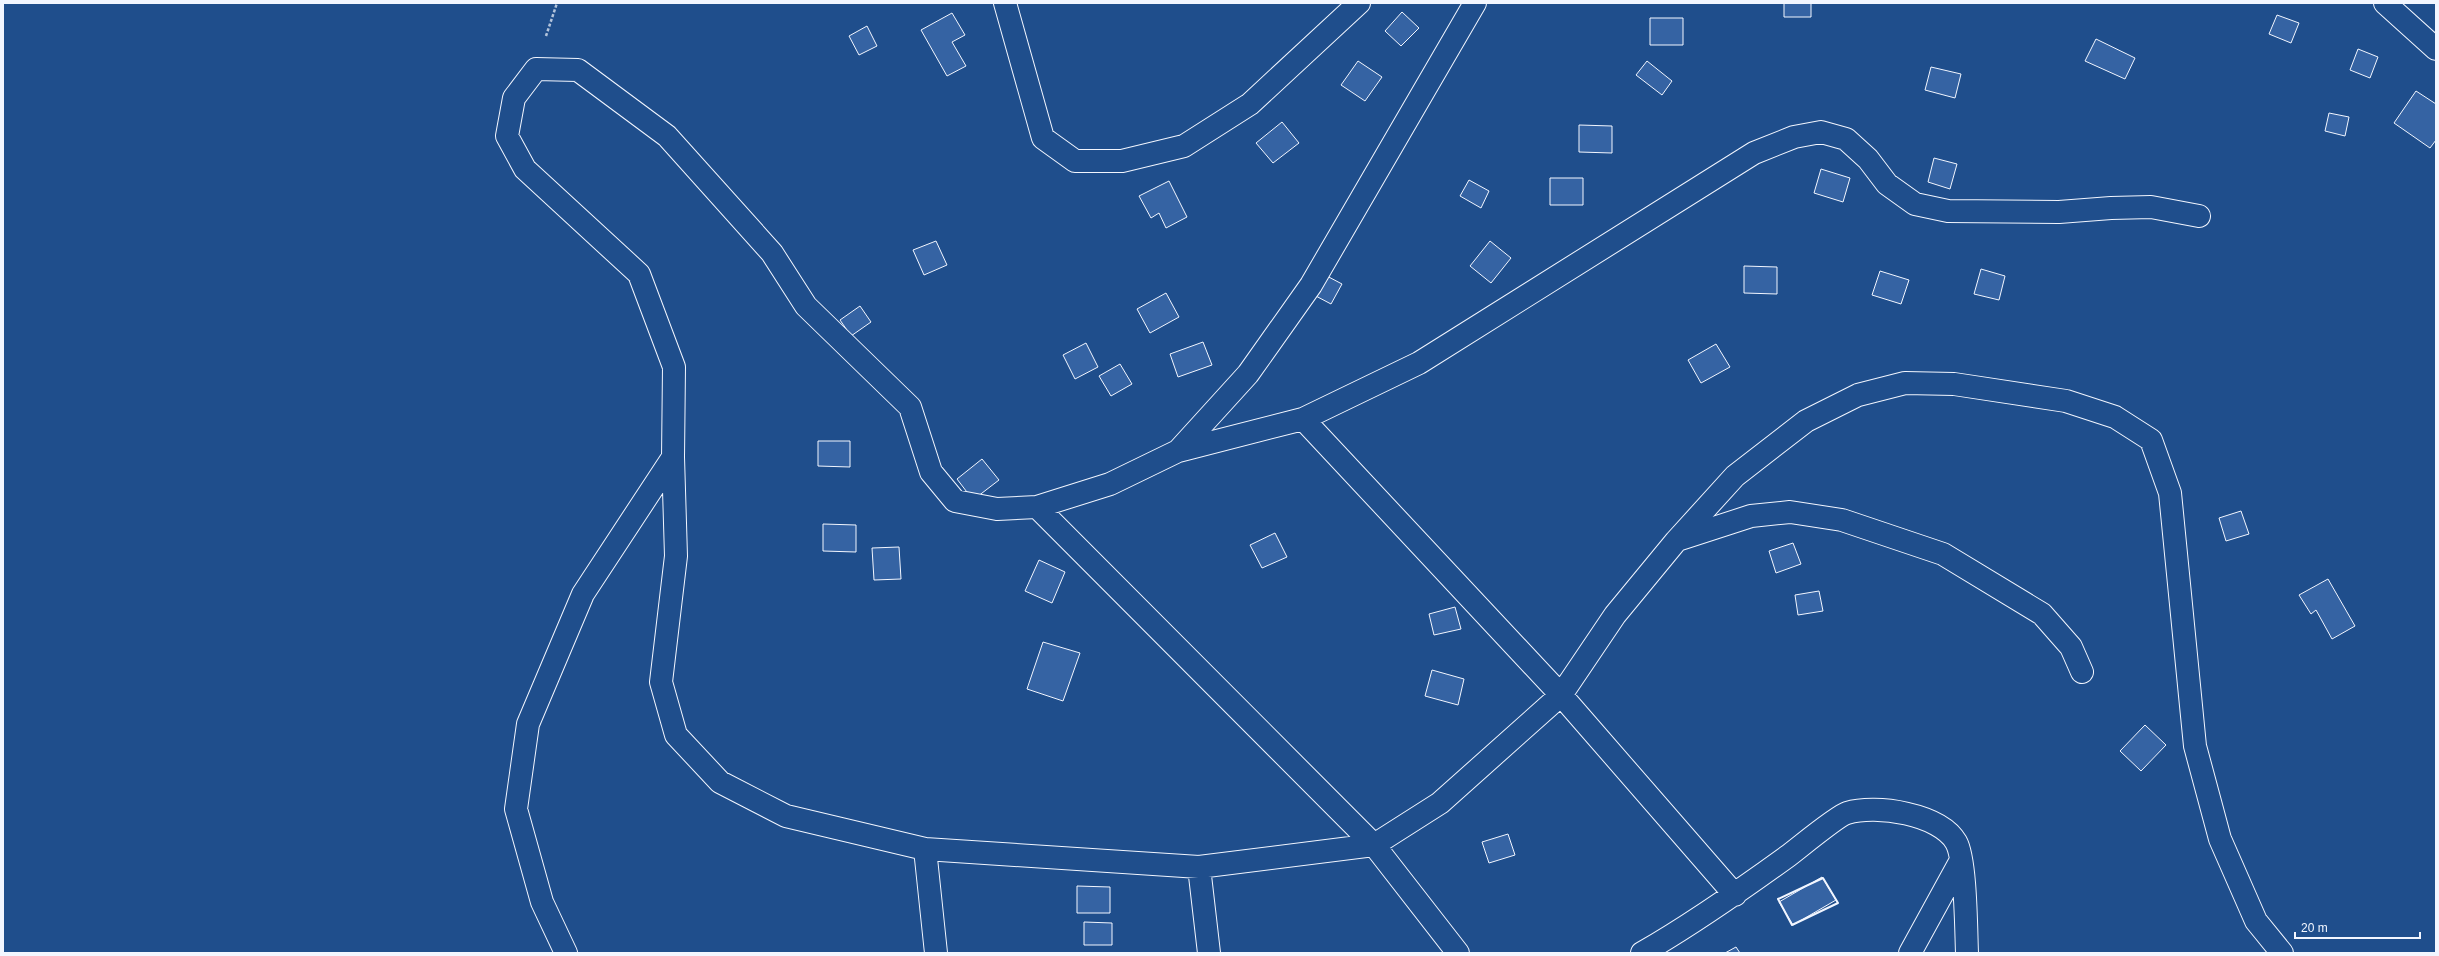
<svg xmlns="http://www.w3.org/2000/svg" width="2439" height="956" viewBox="0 0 2439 956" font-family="Arial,sans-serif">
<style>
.building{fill:#3563a3;stroke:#f2f6ff}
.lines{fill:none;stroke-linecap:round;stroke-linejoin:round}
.minor-casing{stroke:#f2f6ff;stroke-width:24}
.path{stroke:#b3c4dc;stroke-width:2.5;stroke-dasharray:3 2;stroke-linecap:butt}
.minor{stroke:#1f4e8c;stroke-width:22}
.wall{stroke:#f2f6ff;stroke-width:2}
</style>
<rect width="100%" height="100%" fill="#1f4e8c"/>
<path class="building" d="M1784 3H1811V17H1784Z
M1402 12 1419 28 1401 46 1385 31Z
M952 13 965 35 952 42 966 66 947 76 921 30Z
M2277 15 2299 23 2291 43 2269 34Z
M1650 18H1683V45H1650Z
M867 26 877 46 859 55 849 36Z
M2096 39 2135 58 2125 79 2085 61Z
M2358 49 2378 57 2370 78 2350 70Z
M1358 61 1382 77 1365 101 1341 85Z
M1647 61 1672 81 1662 95 1636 75Z
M1931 67 1961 74 1955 98 1925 90Z
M2416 91 2436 104V140L2430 148 2394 123Z
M2329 113 2349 117 2345 136 2325 131Z
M1282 122 1299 143 1273 163 1256 143Z
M1579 125 1612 126V153L1579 152Z
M1934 158 1957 164 1950 189 1928 182Z
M1821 169 1850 178 1843 202 1814 193Z
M1550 178H1583V205H1550Z
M1469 180 1489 191 1481 208 1460 196Z
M1169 181 1187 217 1166 228 1159 213 1151 218 1139 196Z
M936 241 947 265 924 275 913 250Z
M1490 241 1511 258 1491 283 1470 266Z
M1744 266 1777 267V294L1744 293Z
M1981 269 2005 276 1999 300 1974 294Z
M1880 271 1909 280 1901 304 1872 295Z
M1325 275 1342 284 1331 304 1314 295Z
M1166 293 1179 317 1150 333 1137 309Z
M860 306 871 322 851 336 840 320Z
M1203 342 1212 365 1178 377 1170 354Z
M1086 343 1098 367 1075 379 1063 355Z
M1716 344 1730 367 1701 383 1688 360Z
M1120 364 1132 384 1111 396 1099 376Z
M818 441H850V467L818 466Z
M982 459 999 480 973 500 957 479Z
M2241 511 2249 534 2226 541 2219 518Z
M823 524 856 525V552L823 551Z
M1275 533 1287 557 1262 568 1250 545Z
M1793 543 1801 564 1776 573 1769 551Z
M899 547 901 579 874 580 872 548Z
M1039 560 1065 572 1052 603 1025 591Z
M2328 579 2355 626 2332 639 2316 610 2311 614 2299 595Z
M1819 591 1823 611 1798 615 1795 595Z
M1455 607 1461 629 1434 635 1429 614Z
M1043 642 1080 653 1063 701 1027 689Z
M1432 670 1464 679 1458 705 1425 696Z
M2145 725 2166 745 2141 771 2120 751Z
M1508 834 1515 855 1489 863 1482 842Z
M1822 877 1836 900 1793 925 1779 902Z
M1077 886 1110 887V913H1077Z
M1084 922 1112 923V945H1084Z
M1736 947 1740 953H1725Z"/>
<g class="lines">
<g class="minor-casing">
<path id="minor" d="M1005 3 1043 138 1075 161H1122L1184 146 1250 104 1359 3
M1475 3 1311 285 1248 374 1178 451 1110 484 1037 507 997 509 955 501 931 472 910 407 806 306 772 253 667 136 578 70 536 69 514 98 507 136 525 169 639 274 674 367 673 457 676 556 661 682 676 735 720 782 786 816 925 849 1199 867 1374 845 1440 803 1561 695 1615 615 1676 541 1735 476 1806 421 1858 395 1905 383 1954 384 2066 401 2115 417 2151 440 2170 493 2195 746 2220 839 2256 921 2282 953
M2385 3 2436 49
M1303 419 1561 695 1735 895
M1178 451 1303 419 1419 363 1754 153 1794 137 1821 132 1846 139 1868 159 1887 184 1915 204 1948 211 2059 212 2111 208 2151 207 2199 216
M1037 507 1374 845 1458 953
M1677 540 1751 516 1790 512 1842 520 1943 554 2042 614 2071 647 2082 672
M925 849 936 953
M1199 867 1209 953
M566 953 542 902 516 809 528 724 583 594 673 457
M1642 953C1693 924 1741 890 1788 856 1800 847 1837 816 1847 813 1876 804 1940 814 1956 842 1966 859 1966 930 1967 953
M1910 953 1961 860"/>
</g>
<path class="path" d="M546 36 557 3"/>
<use href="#minor" class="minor"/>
<path class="wall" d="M1823 878 1838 903 1792 925 1778 899Z"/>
</g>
<rect width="2439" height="956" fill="none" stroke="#f2f6ff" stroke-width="8"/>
<path d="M2295 932v6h125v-6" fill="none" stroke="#f2f6ff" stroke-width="2"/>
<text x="2301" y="932" font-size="12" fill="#f2f6ff" stroke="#1f4e8c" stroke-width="3" paint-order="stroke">20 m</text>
</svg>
